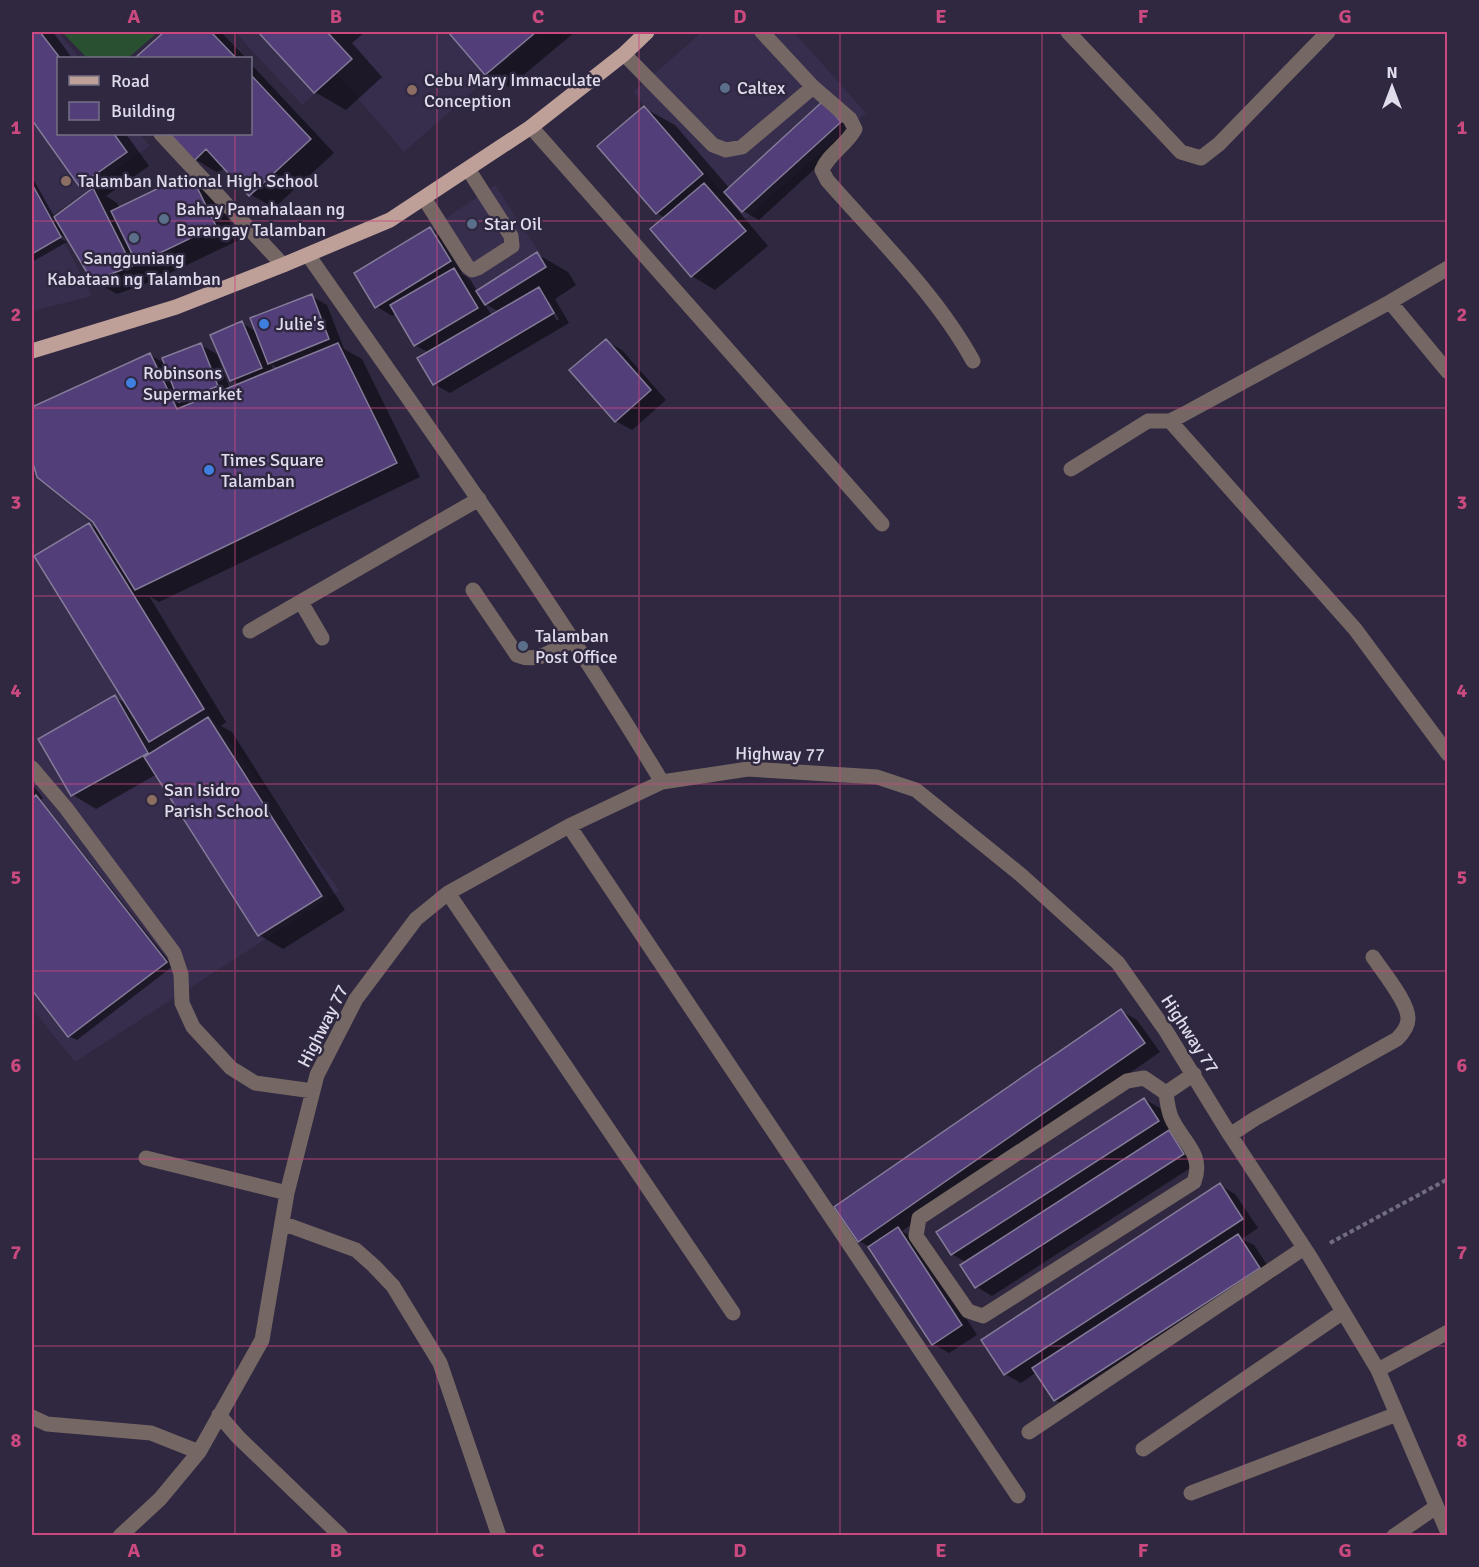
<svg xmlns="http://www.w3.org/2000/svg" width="1479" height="1567" viewBox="0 0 1479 1567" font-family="Signika,sans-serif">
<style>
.built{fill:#372d4c}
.green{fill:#285031}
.shadow{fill:#0007;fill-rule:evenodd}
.building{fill:#523e79;stroke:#837b98;stroke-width:1.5}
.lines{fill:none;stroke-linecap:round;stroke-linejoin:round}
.path{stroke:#726c81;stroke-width:4;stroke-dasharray:4.5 3;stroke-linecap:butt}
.minor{stroke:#756763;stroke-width:15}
.major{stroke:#bea098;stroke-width:15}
.grid{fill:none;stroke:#ca497f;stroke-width:1.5;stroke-opacity:0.55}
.service-dot{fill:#5c6f8a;stroke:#2f2840;stroke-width:2}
.education-dot{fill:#8d6e63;stroke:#2f2840;stroke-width:2}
.shop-dot{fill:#3f7fe0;stroke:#2f2840;stroke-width:2}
.labels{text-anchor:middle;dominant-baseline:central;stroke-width:5;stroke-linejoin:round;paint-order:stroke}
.poi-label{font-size:18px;fill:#e0dcec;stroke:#2f2840;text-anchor:start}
.street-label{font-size:18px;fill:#e0dcec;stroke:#2f2840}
.neatline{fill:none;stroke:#ca497f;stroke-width:2}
.grid-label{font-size:20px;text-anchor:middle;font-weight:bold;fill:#ca497f}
</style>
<rect width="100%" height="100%" fill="#2f2840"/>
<path class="built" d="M32 32H58L80 58H58V134H140L150 146 51 216 92 296 32 311Z
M235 32H540L404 152 337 74 302 105Z
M702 32H794L866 113 745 219 633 92Z
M495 185 549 267 484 307 431 228Z
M36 477 90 523 206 709 340 891 75 1062 32 1009V479Z"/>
<path class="green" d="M62 32H158L128 58H87Z"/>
<path class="shadow" d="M32 32H53L72 58H58V134H126L149 166 106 196 117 203 120 209 190 175 214 189 239 240 162 277 150 270 155 280 117 294 93 280 70 240 56 232 54 235 67 242 32 262V177L55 218 91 191 80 184 32 117Z
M166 32H221L246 58H137Z
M260 32H365L352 43 382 77 346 110 315 92Z
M450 32H575L509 87 486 73Z
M250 63 334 153 274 208 250 194 225 167 218 173 195 159 171 134H250Z
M644 108 675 125 730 189 839 112 856 131 759 220 743 211 734 201 732 203 768 246 715 290 692 276 665 218 657 213Z
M430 228 446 238 466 270 461 273 470 279 477 291 537 254 568 272 576 285 555 299 569 323 450 393 434 384 429 353 415 345 396 313 392 316 376 306ZM549 302 559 319 557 321 547 304ZM484 303 499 312 492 316Z
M311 296 327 305 344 349 362 359 420 477 159 602 149 596 226 722 221 726 232 732 345 910 283 949 259 935 157 774 96 809 73 795 41 739 115 697 127 704 89 524 101 531 95 521 38 476 32 455V408L150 355 166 364 201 345 217 354 230 389 240 385 231 380 242 323 257 332ZM271 364 280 369 274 371Z
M606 341 622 350 666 400 632 430 616 421Z
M32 784 43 798 41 800 173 966 77 1040 69 1036 32 988Z
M1121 1011 1137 1020 1160 1052 902 1231 914 1238 977 1335 949 1353 933 1344 870 1247 859 1241Z
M1144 1099 1160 1108 1174 1130 1170 1133 1184 1141 1198 1163 992 1296 977 1287 967 1263 952 1254Z
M1220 1185 1235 1194 1258 1228 1242 1239 1254 1245 1275 1277 1071 1409 1055 1400 1037 1372 1021 1383 1005 1374Z"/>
<path class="building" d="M32 32H40L60 58 58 134H114L127 152 79 186 32 120Z
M164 32H211L236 58H135Z
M258 32H327L352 59 314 93Z
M448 32H536L485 75Z
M250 74 311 139 249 196 206 149 194 161 169 134H250Z
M823 101 841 122 742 212 724 192Z
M644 106 703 174 656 214 597 146Z
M190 173 216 226 137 264 111 211Z
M704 183 746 231 691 277 650 229Z
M32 184 61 237 32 254Z
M93 188 132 266 92 281 54 217Z
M430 227 451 261 375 308 354 273Z
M537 252 546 267 485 305 476 291Z
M454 268 478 308 414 346 390 305Z
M539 287 554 313 433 385 417 358Z
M312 294 329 339 268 364 250 318Z
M242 321 262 368 230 381 210 335Z
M606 339 651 390 615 422 569 370Z
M201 343 218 386 179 402 162 358Z
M338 343 397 463 135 590 93 522 37 477 32 460V407L150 353 177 409Z
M89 523 204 709 149 742 34 556Z
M115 695 148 753 71 796 38 739Z
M208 717 322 896 258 936 144 757Z
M36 795 167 962 68 1037 32 990V799Z
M1121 1009 1145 1043 858 1242 834 1207Z
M1144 1098 1159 1121 951 1255 936 1232Z
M1169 1130 1184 1154 975 1288 960 1265Z
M1220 1183 1243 1219 1004 1375 981 1340Z
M898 1227 962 1325 932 1345 868 1247Z
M1238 1234 1260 1268 1054 1401 1032 1368Z"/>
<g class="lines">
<path class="path" d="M1330 1243 1448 1179"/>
<path class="minor" d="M762 32 813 87 850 119 855 129C846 146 829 153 822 170L827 180C877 237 937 295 973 361
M1068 32 1181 152 1201 158 1219 144 1328 32
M624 54 713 145 726 150 742 147 813 87
M531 127 882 524
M161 134 283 265
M424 198 467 266 472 270 478 268 512 246 511 236 468 169
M308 255C429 428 553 601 662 782
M1390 302 1448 372
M1170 421 1355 629 1448 754
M1071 469 1148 421H1170L1184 414 1390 302 1448 268
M473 590 517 655C538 664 553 650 572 640
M301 602 322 638
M250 631 479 499
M32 768 66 808 174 953 181 974 182 1003 193 1027 231 1068 255 1083 313 1091
M569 826 1018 1496
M448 893 733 1313
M1144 1078 1166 1093C1167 1101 1168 1110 1171 1117 1181 1141 1205 1153 1194 1182L983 1316 968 1311 916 1236 919 1218 1127 1081Z
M1166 1093 1194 1074
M1230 1135 1256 1118 1397 1039C1402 1034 1408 1027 1408 1019 1409 1003 1382 971 1373 957
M146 1158 287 1193
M282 1223 356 1250 374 1266 393 1286 440 1363 499 1536
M1378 1370 1448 1332
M219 1415 238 1437 341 1536
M32 1417 47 1424 151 1433 199 1452
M1029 1432 1304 1248
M1143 1449 1343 1312
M1191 1493 1397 1414
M120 1536 160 1499 199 1452 262 1340 287 1193 317 1075 356 999 416 919 448 893 569 826 662 782 748 769 877 777 916 790 1021 875 1118 963 1166 1031 1230 1135 1309 1255 1378 1370 1448 1533
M1394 1536 1436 1507"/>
<path class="major" d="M32 351 176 307 283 265 390 220 531 127 624 54 647 32"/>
</g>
<path class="grid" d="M235 32V58M437 32V1536M639 32V1536M840 32V1536M1042 32V1536M1244 32V1536M235 134V1536M32 221H1448M32 408H1448M32 596H1448M32 784H1448M32 971H1448M32 1159H1448M32 1346H1448"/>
<g class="service-dot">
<circle cx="725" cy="88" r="6"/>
<circle cx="164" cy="219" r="6"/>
<circle cx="472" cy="224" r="6"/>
<circle cx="134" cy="238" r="6"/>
<circle cx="523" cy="646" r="6"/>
</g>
<g class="education-dot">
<circle cx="412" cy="90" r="6"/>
<circle cx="66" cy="181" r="6"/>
<circle cx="152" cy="800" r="6"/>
</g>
<g class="shop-dot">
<circle cx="264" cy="324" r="6"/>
<circle cx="131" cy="383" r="6"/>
<circle cx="209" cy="470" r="6"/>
</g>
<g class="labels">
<g class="poi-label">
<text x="424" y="80">Cebu Mary Immaculate<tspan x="424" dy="21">Conception</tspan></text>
<text x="737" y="88">Caltex</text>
<text x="78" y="181">Talamban National High School</text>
<text x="176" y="209">Bahay Pamahalaan ng<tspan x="176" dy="21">Barangay Talamban</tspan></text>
<text x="484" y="224">Star Oil</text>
<text x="134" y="258" text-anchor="middle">Sangguniang<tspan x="134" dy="21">Kabataan ng Talamban</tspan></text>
<text x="276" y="324">Julie's</text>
<text x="143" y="373">Robinsons<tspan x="143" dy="21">Supermarket</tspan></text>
<text x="221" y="460">Times Square<tspan x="221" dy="21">Talamban</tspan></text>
<text x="535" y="636">Talamban<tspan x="535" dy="21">Post Office</tspan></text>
<text x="164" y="790">San Isidro<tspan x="164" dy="21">Parish School</tspan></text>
</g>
<g class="street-label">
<text transform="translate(780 754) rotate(1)">Highway 77</text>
<text transform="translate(323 1026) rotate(-63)">Highway 77</text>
<text transform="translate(1190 1034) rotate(57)">Highway 77</text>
</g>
</g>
<rect width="1479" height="1567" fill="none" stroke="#2f2840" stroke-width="66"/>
<rect x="57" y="57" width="195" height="78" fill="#2f2840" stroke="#767085" stroke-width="1.5"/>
<rect x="69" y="76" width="30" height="9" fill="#bea098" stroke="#767085" stroke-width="1.5"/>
<text x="111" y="87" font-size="18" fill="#e0dcec">Road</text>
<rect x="69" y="102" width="30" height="18" fill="#523e79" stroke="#767085" stroke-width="1.5"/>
<text x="111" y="117" font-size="18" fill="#e0dcec">Building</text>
<g transform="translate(1392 87)" stroke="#2f2840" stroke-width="4.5" paint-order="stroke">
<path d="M0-4.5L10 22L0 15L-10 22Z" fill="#e0dcec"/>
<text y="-9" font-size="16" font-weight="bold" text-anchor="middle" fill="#e0dcec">N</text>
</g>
<rect x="33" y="33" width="1413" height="1501" class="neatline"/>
<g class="grid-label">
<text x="134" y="23">A</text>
<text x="336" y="23">B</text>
<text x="538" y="23">C</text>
<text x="740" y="23">D</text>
<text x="941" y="23">E</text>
<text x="1143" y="23">F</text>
<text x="1345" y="23">G</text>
<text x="16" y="134">1</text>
<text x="1462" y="134">1</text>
<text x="16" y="321">2</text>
<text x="1462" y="321">2</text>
<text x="16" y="509">3</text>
<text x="1462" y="509">3</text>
<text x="16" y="697">4</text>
<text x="1462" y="697">4</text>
<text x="16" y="884">5</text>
<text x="1462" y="884">5</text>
<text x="16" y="1072">6</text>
<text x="1462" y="1072">6</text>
<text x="16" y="1259">7</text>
<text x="1462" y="1259">7</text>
<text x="16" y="1447">8</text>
<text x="1462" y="1447">8</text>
<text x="134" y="1557">A</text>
<text x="336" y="1557">B</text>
<text x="538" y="1557">C</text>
<text x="740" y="1557">D</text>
<text x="941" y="1557">E</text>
<text x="1143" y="1557">F</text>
<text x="1345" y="1557">G</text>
</g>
</svg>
